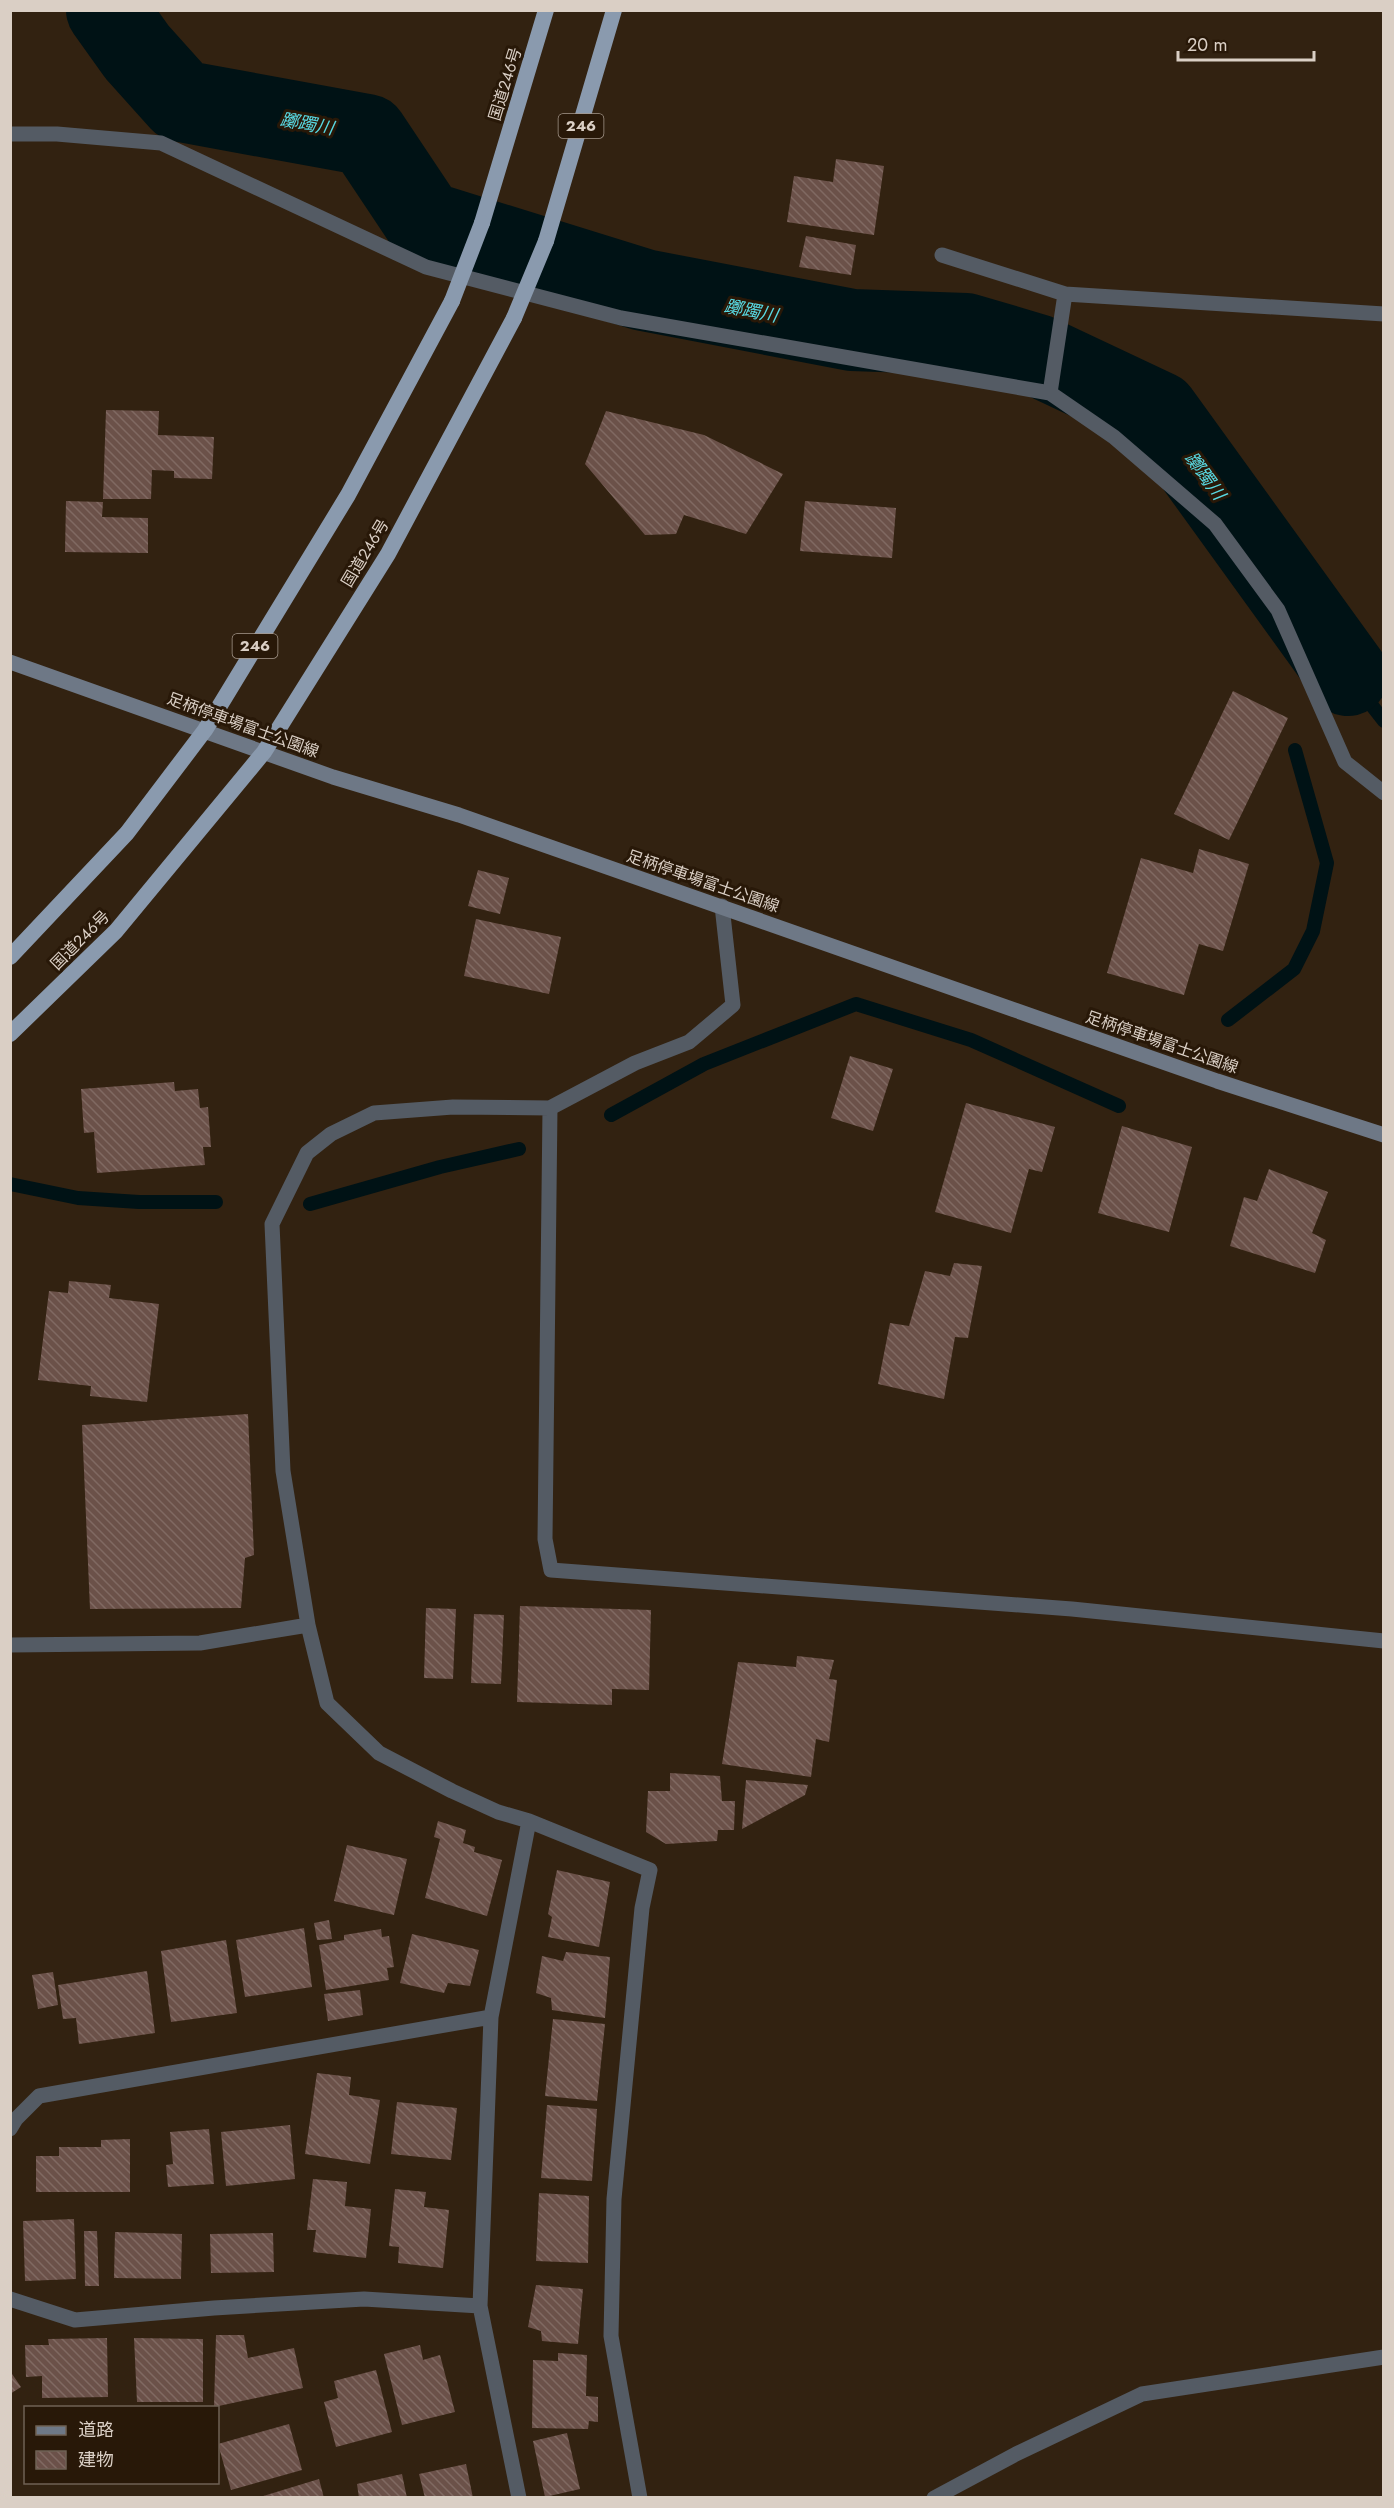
<svg xmlns="http://www.w3.org/2000/svg" width="1394" height="2508" viewBox="0 0 1394 2508" font-family="Jost,'Noto Sans JP',sans-serif">
<style>
.lines{fill:none;stroke-linecap:round;stroke-linejoin:round}
.stream{stroke:#001215;stroke-width:14}
.river{stroke:#001215;stroke-width:82}
.building{fill:url(#building-back-hatch)}
.minor{stroke:#545b64;stroke-width:15}
.secondary{stroke:#6e7886;stroke-width:15}
.trunk{stroke:#8a9aae;stroke-width:16}
.trunk-bridge{stroke:#8a9aae;stroke-width:16}
.labels{text-anchor:middle;dominant-baseline:central;stroke-width:6;stroke-linejoin:round;paint-order:stroke}
.shield{fill:#281808;stroke:#a5988c;stroke-width:1.5}
.shield-label{font-size:15px;font-weight:bold;fill:#dacfc5}
.street-label{font-size:16px;fill:#dacfc5;stroke:#281808}
.water-label{font-size:18px;font-style:italic;fill:#58d9e3;stroke:#281808}
</style>
<defs>
<pattern id="building-back-hatch" width="6" height="6" patternUnits="userSpaceOnUse" patternTransform="scale(1.5)"><rect width="6" height="6" fill="#6b5149"/><path d="M-1 5l2 2M0 0l6 6M5-1l2 2" fill="none" stroke="#806962"/></pattern>
</defs>
<rect width="100%" height="100%" fill="#322211"/>
<g class="lines">
<path class="stream" d="M1348 675 1384 721
M1228 1020 1294 969 1313 931 1327 863 1295 750
M611 1115 704 1064 856 1004 971 1040 1119 1106
M10 1184 78 1198 139 1202H216
M310 1204 440 1167 519 1149"/>
<path class="river" d="M107 10 137 52 181 101 367 135 425 222 644 290 852 330 966 334 1037 355 1158 412 1348 675"/>
</g>
<path class="building" d="M836 159 884 166 874 235 787 222 794 176 833 182Z
M806 236 856 245 851 275 799 267Z
M106 410 159 411 158 435 214 437 212 479 174 478V471L152 470 151 499H103Z
M606 411 704 435 783 474 746 534 684 515 676 534 645 535 585 464Z
M66 501 103 502 102 517 148 518V553L65 552Z
M805 501 896 508 892 558 800 551Z
M1233 691 1288 718 1229 840 1174 814Z
M1199 849 1249 864 1223 951 1199 944 1184 995 1107 973 1141 858 1193 873Z
M478 870 509 878 500 914 468 906Z
M476 919 561 937 549 994 464 976Z
M850 1056 893 1069 873 1131 831 1118Z
M174 1082 175 1091 198 1089 200 1108 208 1107 211 1147H203L205 1165 97 1173 94 1132 84 1133 81 1089Z
M966 1103 1055 1127 1042 1172 1029 1169 1011 1233 935 1212Z
M1122 1126 1192 1147 1169 1232 1098 1213Z
M1269 1169 1328 1192 1312 1233 1326 1240 1315 1273 1230 1246 1244 1197 1257 1201Z
M954 1263 982 1266 968 1338 955 1337 944 1399 878 1384 890 1323 909 1326 925 1271 950 1276Z
M69 1281 111 1285 109 1298 159 1304 147 1402 90 1396 91 1386 38 1380 49 1291 68 1293Z
M248 1414 254 1555 245 1558 241 1608 90 1609 82 1425Z
M520 1606 651 1610 649 1690 612 1689V1705L517 1702Z
M426 1608 456 1609 453 1679 424 1678Z
M474 1614 504 1615 501 1684 471 1683Z
M797 1656 834 1660 829 1679 837 1680 829 1742 816 1739 811 1777 722 1764 738 1662 796 1667Z
M670 1773 720 1776 722 1801H735L734 1830H718L717 1841 666 1844 646 1832 648 1791H670Z
M746 1780 808 1785 805 1795 742 1829Z
M438 1821 466 1830 463 1843 475 1847 474 1852 502 1860 487 1916 425 1898 440 1839 434 1837Z
M347 1845 407 1859 394 1915 334 1901Z
M557 1870 610 1882 599 1947 548 1937 552 1917 548 1914Z
M329 1920 332 1939 317 1940 314 1923Z
M304 1928 312 1987 245 1997 236 1940Z
M381 1929 382 1937 389 1936 394 1967 387 1968 389 1980 326 1990 319 1945 344 1940V1935Z
M412 1934 479 1950 470 1986 448 1983 444 1993 400 1983Z
M226 1940 237 2013 171 2022 161 1951Z
M566 1952 610 1957 605 2018 552 2010 551 1998 536 1993 542 1956 563 1961Z
M147 1971 155 2033 79 2044 76 2018 63 2019 58 1985Z
M53 1972 58 2005 38 2009 32 1975Z
M360 1990 363 2015 328 2021 324 1994Z
M553 2019 605 2024 597 2101 545 2096Z
M317 2073 351 2077 349 2095 380 2100 370 2164 305 2154Z
M397 2102 457 2108 451 2160 391 2154Z
M547 2105 597 2109 592 2181 541 2178Z
M290 2125 295 2179 226 2186 221 2132Z
M209 2129 214 2184 168 2187 166 2165 173 2164 170 2132Z
M130 2139V2192H36V2156H59V2147H101V2140Z
M313 2179 347 2182 345 2206 371 2209 366 2258 313 2252 316 2230H307Z
M395 2189 426 2192 424 2207 449 2210 443 2268 398 2263 399 2247 389 2246Z
M539 2193 589 2196 588 2263 536 2261Z
M74 2219 76 2279 25 2281 23 2221Z
M84 2231H97L99 2286H85Z
M115 2232 182 2234 181 2279 114 2278Z
M273 2233 274 2272 211 2273 210 2234Z
M536 2285 583 2289 578 2344 542 2341 541 2331 528 2327Z
M216 2335H244L248 2358 294 2348 303 2388 214 2407Z
M107 2338 108 2397 42 2398V2376L26 2377 25 2345H49L48 2339Z
M134 2338 203 2339V2402H137Z
M420 2345 423 2360 440 2355 455 2412 402 2425 384 2354Z
M558 2353 587 2355 586 2396 598 2397V2422L589 2421 588 2429 532 2428 533 2360 558 2361Z
M376 2370 392 2432 336 2447 324 2402 338 2398 334 2381Z
M10 2371 21 2387 10 2394Z
M289 2424 302 2470 231 2490 218 2444Z
M567 2433 580 2489 545 2497 533 2441Z
M466 2464 473 2498H425L419 2474Z
M402 2474 407 2498H359L357 2484Z
M319 2479 324 2498H260V2497Z"/>
<g class="lines">
<path class="minor" d="M10 134H57L161 143 426 267 621 318 1050 393 1114 437 1215 524 1278 610 1345 762 1384 793
M942 255 1065 294 1384 314
M1050 393 1065 294
M550 1108 545 1539 551 1570 1072 1609 1384 1641
M10 1645 200 1643 308 1625
M10 2129 16 2119 39 2096 491 2017
M10 2299 75 2320 214 2308 364 2299 480 2306
M519 2498 480 2306 491 2017 529 1821
M640 2498 611 2336 614 2199 642 1908 650 1870 529 1821 498 1812 452 1791 379 1753 327 1703 308 1625 283 1471 272 1224 307 1153 331 1134 374 1113 453 1107 550 1108 635 1063 689 1042 733 1005 722 906
M934 2498 1016 2454 1142 2394 1384 2357"/>
<path class="secondary" d="M10 662 333 777 459 815 1217 1081 1384 1135"/>
<path class="trunk" d="M482 223 546 10
M546 241 614 10
M10 957 127 833 205 730 348 495 452 301
M10 1034 116 931 264 752 388 554 514 318"/>
<path class="trunk-bridge" d="M452 301 482 223
M514 318 546 241"/>
</g>
<g class="labels">
<g class="shield">
<rect x="558.5" y="114" width="45" height="24" rx="4.5"/>
<rect x="232.5" y="634" width="45" height="24" rx="4.5"/>
</g>
<g class="shield-label">
<text x="581" y="126">246</text>
<text x="255" y="646">246</text>
</g>
<g class="street-label">
<text transform="translate(505 84) rotate(-73)">国道246号</text>
<text transform="translate(365 553) rotate(-59)">国道246号</text>
<text transform="translate(243 725) rotate(20)">足柄停車場富士公園線</text>
<text transform="translate(703 881) rotate(19)">足柄停車場富士公園線</text>
<text transform="translate(80 940) rotate(-45)">国道246号</text>
<text transform="translate(1162 1042) rotate(19)">足柄停車場富士公園線</text>
</g>
<g class="water-label">
<text transform="translate(307 124) rotate(10)">躑躅川</text>
<text transform="translate(751 311) rotate(11)">躑躅川</text>
<text transform="translate(1205 476) rotate(54)">躑躅川</text>
</g>
</g>
<rect width="1394" height="2508" fill="none" stroke="#dacfc5" stroke-width="24"/>
<rect x="24" y="2406" width="195" height="78" fill="#281808" stroke="#6f6154" stroke-width="1.5"/>
<rect x="36" y="2426" width="30" height="9" fill="#6e7886" stroke="#6f6154" stroke-width="1.5"/>
<text x="78" y="2436" font-size="18" fill="#dacfc5">道路</text>
<rect x="36" y="2451" width="30" height="18" fill="url(#building-back-hatch)" stroke="#6f6154" stroke-width="1.5"/>
<text x="78" y="2466" font-size="18" fill="#dacfc5">建物</text>
<path d="M1178 51v9h136v-9" fill="none" stroke="#dacfc5" stroke-width="3"/>
<text x="1187" y="51" font-size="18" fill="#dacfc5" stroke="#281808" stroke-width="4.5" paint-order="stroke">20 m</text>
</svg>
